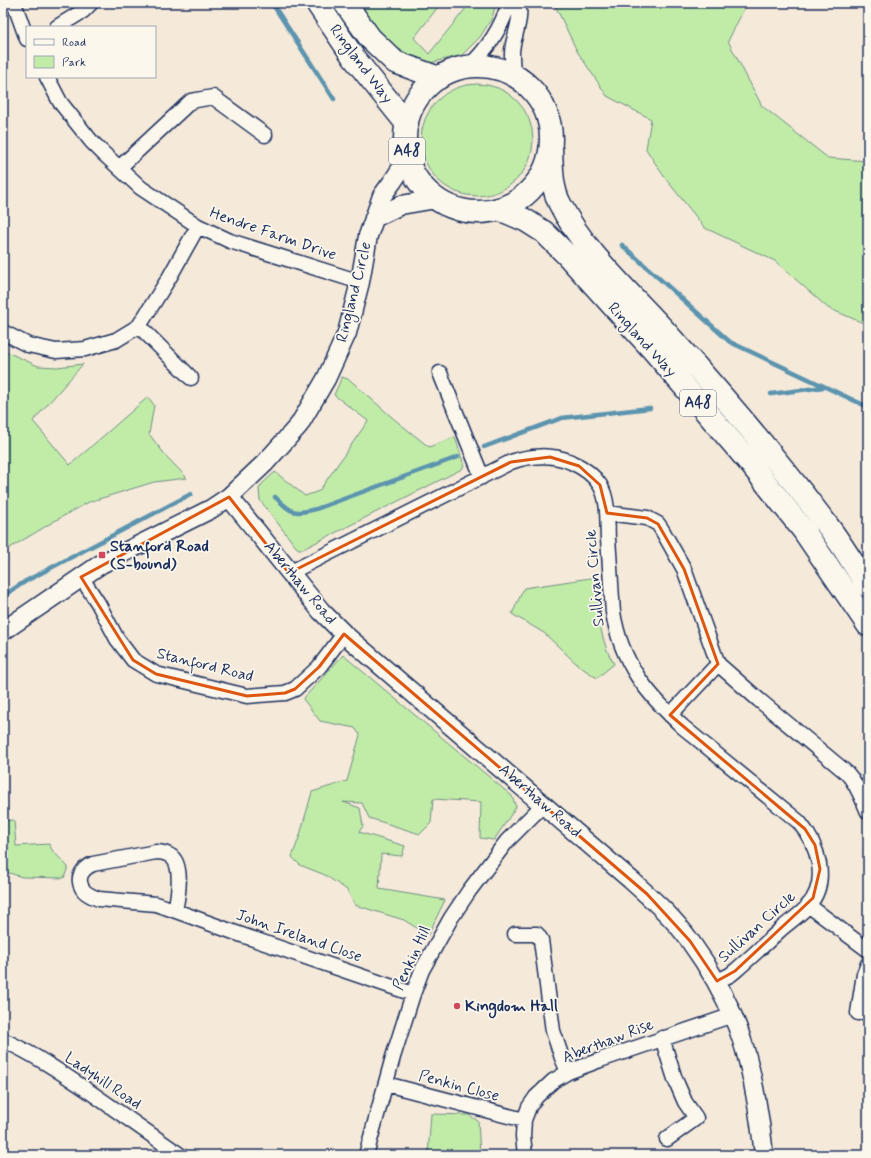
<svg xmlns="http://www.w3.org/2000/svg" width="871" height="1158" viewBox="0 0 871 1158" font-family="Mynerve,sans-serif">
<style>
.green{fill:#c1eca8;stroke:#6e8e83}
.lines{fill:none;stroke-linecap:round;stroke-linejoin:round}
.stream{stroke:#5c94af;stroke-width:4.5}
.minor-casing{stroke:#1b2f5e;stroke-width:17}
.tertiary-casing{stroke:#1b2f5e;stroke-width:21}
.primary-casing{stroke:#1b2f5e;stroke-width:25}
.minor{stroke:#fbf7ec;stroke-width:14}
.tertiary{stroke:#fbf7ec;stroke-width:18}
.primary{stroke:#fbf7ec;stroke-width:22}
.marked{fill:none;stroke:#de5710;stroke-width:3;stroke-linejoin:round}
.poi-dot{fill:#d1495b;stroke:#fbf7ec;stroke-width:1.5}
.labels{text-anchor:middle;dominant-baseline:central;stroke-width:3.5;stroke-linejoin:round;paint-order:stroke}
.shield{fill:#fbf7ec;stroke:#5e6b89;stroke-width:1}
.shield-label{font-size:15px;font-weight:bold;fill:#1b2f5e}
.street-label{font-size:16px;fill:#1b2f5e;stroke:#fbf7ec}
.poi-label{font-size:16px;font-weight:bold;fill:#1b2f5e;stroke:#fbf7ec;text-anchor:start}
</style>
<rect width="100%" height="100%" fill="#f5e9d9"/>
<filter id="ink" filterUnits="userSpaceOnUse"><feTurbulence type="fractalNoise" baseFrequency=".025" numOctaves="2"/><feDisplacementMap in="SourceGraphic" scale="8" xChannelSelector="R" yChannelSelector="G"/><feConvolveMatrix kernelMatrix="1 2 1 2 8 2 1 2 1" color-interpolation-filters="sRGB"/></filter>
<g filter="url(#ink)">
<path class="green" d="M359 3H441L414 38 429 54 470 3H496L492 18 480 37 462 55 426 64 397 48 376 29Z
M554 3H747L728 41 762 106 828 158 868 161V325L828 308 775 261 705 228 665 178 646 149 651 119 607 96 577 51Z
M421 140a56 56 0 1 1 112 0a56 56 0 1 1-112 0Z
M3 348 9 353 38 366 57 367 83 364 33 421 70 465 148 397 154 405 149 434 166 456 187 478 154 482 89 502 58 519 3 552Z
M342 377 350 380 394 419 429 447 455 437 464 465 462 469 303 549H299L296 547 260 500 259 489 262 484 275 472 305 496 319 491 368 421 334 395Z
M597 577C597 601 598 627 607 650 609 655 612 660 614 664L597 678 579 666 544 633 512 614 524 588Z
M343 655 512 796 516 807 494 840 480 838 481 802 433 799 431 823 420 834 369 818 362 803 343 802 360 808 363 826 359 832 405 846 402 856 381 854 379 889 445 900 428 935 404 920 355 905 347 890 325 875 300 865 292 857 300 835 312 792 347 781 360 735 355 728 320 721 303 699Z
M14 820 16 846 49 844 52 850 68 867 64 878 22 877 3 871V821Z
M431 1114 469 1115 478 1121 480 1155H428Z"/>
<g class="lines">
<path class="stream" d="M272 3 334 99
M622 245 730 342 868 407
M771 394 824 387
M484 447 562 418 650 408
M275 497C292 513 293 515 316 509L458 457
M3 596 26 581 191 494"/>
<g class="minor-casing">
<path id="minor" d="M14 3 27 39
M57 27 83 11 91 3
M468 67C488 49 501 29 509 3
M514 76C512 65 511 54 513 44 516 31 522 16 518 3
M47 77 60 102 91 141 104 154 141 188 198 226 230 241 360 282
M119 168 191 101 213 97 265 135
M139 326 191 378
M3 332 28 345 56 351 85 349 116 340 139 326 169 278 198 226
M440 373 482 477
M607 513 647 518 658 524 662 530 684 569 718 664 759 700 847 773C857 784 862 798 868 812
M289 573 511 462C530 455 552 454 571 462 582 467 593 474 600 485 609 500 607 521 608 539 610 563 611 588 613 612 621 663 647 694 683 727L799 822C818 845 830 881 808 906 800 915 789 922 780 930 765 944 750 958 735 971L730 975 717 981
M81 577 98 603 117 639 133 660 156 674 247 696 285 693 295 689 319 667 344 634
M670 715 718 664
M808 905 868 950
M175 910C178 897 183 867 172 857 167 853 162 852 156 852L93 864C83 868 76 877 82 888 85 894 93 897 99 899L156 904 165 907 236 933 413 994
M515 934H537L541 940 553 1031 562 1058 568 1072
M858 1013 864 974 868 964
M662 1038 675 1079 685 1102 696 1118 667 1139
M3 1040C34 1054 62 1073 90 1092 120 1113 150 1134 180 1155
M386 1084 524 1120
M366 1155 393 1057 413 994 422 970 451 918 469 891 507 841 544 804
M525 1155 523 1136 524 1120 529 1107 536 1097 553 1081 568 1072 603 1059 733 1015"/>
</g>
<g class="tertiary-casing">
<path id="tertiary" d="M374 218 401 205 436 199
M229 497 321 611 344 634 631 880C652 899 674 918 690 941 714 974 734 1011 745 1050 755 1084 760 1120 764 1155
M3 631 101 564 211 509 229 497 265 463 299 425 326 379 347 333 360 282 368 236 382 196 393 181 408 158"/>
</g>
<g class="primary-casing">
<path id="primary" d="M317 3 354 58 407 124
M345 3 370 38 395 62 439 78
M405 139a73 73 0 1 1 146 0a73 73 0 1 1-146 0Z
M551 148C552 167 551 187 560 204 585 254 634 296 671 338 724 397 776 458 824 521 840 541 853 564 868 586
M499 209 525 220 544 232 568 256 654 351 750 463 804 531 868 625"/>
</g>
<use href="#minor" class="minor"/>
<use href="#tertiary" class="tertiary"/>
<use href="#primary" class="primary"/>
</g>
</g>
<path class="marked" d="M550 457 579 466 600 485 607 513 647 518 658 524 684 569 718 664 670 715 805 829 815 845 820 869 813 898 735 971 717 981 690 941 647 894 344 634 319 667 295 689 285 693 247 696 156 674 133 660 81 577 229 497 289 573 511 462Z"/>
<g class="poi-dot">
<rect x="98" y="551" width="8" height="8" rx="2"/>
<circle cx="457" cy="1006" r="4"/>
</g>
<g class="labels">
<g class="shield">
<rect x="389" y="138" width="36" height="26" rx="3"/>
<rect x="680" y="390" width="36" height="26" rx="3"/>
</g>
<g class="shield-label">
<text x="407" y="151">A48</text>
<text x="698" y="403">A48</text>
</g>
<g class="street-label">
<text transform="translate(361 64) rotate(53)">Ringland Way</text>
<text transform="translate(273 234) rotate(19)">Hendre Farm Drive</text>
<text transform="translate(354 292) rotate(-76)">Ringland Circle</text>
<text transform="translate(642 340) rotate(48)">Ringland Way</text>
<text transform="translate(595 578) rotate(-95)">Sullivan Circle</text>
<text transform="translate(300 583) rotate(50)">Aberthaw Road</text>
<text transform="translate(205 665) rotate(14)">Stanford Road</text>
<text transform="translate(540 801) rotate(41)">Aberthaw Road</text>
<text transform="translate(757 927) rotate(-42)">Sullivan Circle</text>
<text transform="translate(299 936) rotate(19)">John Ireland Close</text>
<text transform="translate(412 958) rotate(-65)">Penkin Hill</text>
<text transform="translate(608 1041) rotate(-21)">Aberthaw Rise</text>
<text transform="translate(103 1081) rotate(34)">Ladyhill Road</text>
<text transform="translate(459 1086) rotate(15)">Penkin Close</text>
</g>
<g class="poi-label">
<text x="110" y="546">Stanford Road<tspan x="110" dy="18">(S-bound)</tspan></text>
<text x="465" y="1006">Kingdom Hall</text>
</g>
</g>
<rect width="871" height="1158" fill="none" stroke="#fbf7ec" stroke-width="16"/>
<rect x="8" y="8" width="855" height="1142" fill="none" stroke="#1b2f5e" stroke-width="1.5" filter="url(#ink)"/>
<rect x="26" y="26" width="130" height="52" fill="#fbf7ec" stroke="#a1a7b3"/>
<rect x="34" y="39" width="20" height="6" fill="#fbf7ec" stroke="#a1a7b3"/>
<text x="62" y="46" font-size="12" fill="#1b2f5e">Road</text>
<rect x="34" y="56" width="20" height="12" fill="#c1eca8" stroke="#a1a7b3"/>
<text x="62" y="66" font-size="12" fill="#1b2f5e">Park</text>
</svg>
